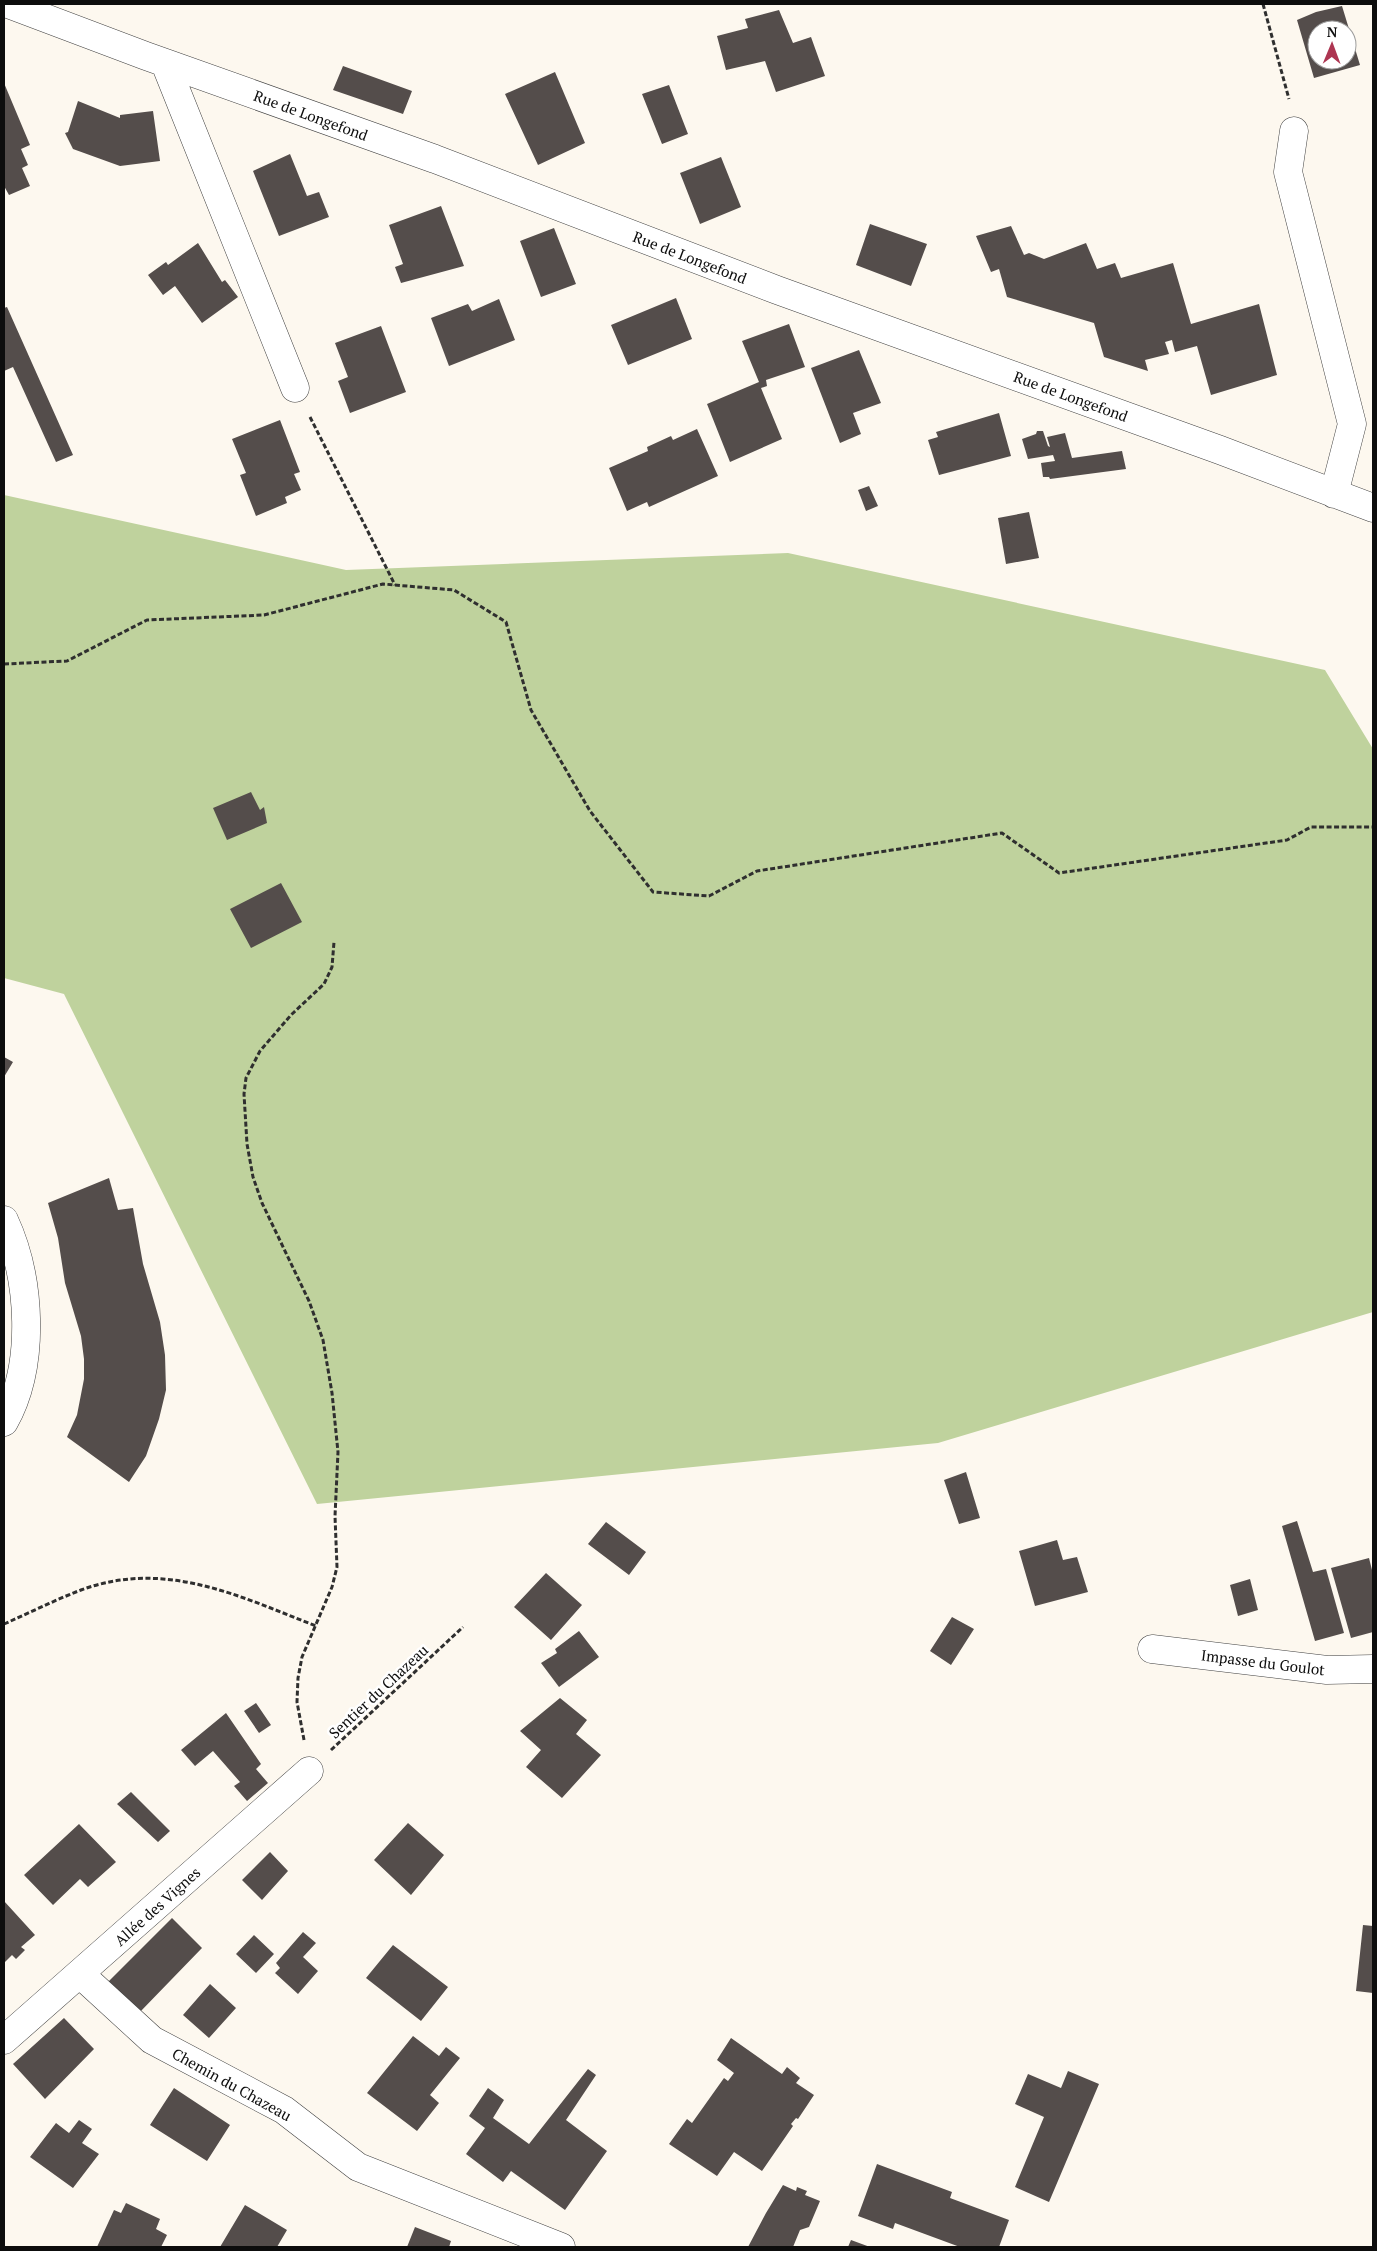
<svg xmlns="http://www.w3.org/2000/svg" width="1377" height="2251" viewBox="0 0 1377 2251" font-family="'PT Serif',serif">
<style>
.forest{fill:#bfd29d}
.building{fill:#544d4b;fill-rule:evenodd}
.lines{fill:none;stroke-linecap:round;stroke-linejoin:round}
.minor-casing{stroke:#404040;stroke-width:29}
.path{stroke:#2f2f2f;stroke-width:3;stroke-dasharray:5 2.5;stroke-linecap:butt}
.minor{stroke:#fff;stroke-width:28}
.labels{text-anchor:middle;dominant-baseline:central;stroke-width:5;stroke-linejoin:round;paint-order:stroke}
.street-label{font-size:15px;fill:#0d0d0d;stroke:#fff}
</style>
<rect width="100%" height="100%" fill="#fdf8ef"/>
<path class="forest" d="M4 495 346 570 788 553 1325 670 1373 749V1312L938 1443 317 1504 64 994 4 978Z"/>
<path class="building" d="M1342 6 1360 65 1314 78 1297 20 1316 12ZM1317 30H1347V60H1317Z
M779 10 793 43 811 37 825 76 776 92 765 61 726 70 717 36 748 28 745 19Z
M343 66 412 91 403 114 333 90Z
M555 72 585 143 538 165 505 94Z
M4 83 30 145 21 149 28 165 22 168 30 186 9 195 4 186Z
M669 85 688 134 662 144 642 94Z
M78 101 120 118V115L153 111 160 161 120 166 73 149 65 133 68 132Z
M290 154 307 196 319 192 329 217 279 236 253 171Z
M721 157 741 207 700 224 680 173Z
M441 206 464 266 401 283 395 267 403 264 389 225Z
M870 224 927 244 911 286 856 265Z
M1011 226 1024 255 1029 253 1044 259 1086 243 1097 269 1115 263 1121 278 1173 263 1191 324 1259 304 1277 375 1211 395 1197 346 1175 352 1172 340 1165 342 1169 354 1145 360 1148 371 1104 357 1094 323 1007 297 999 269 991 272 976 236Z
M554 228 576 284 541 297 520 241Z
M198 243 222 282 225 280 238 297 202 323 175 286 163 295 148 275 166 262 168 265Z
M676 298 692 339 628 365 611 325Z
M499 299 515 340 449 366 431 318 468 304 472 311Z
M7 307 73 455 56 462 13 367 4 371V308Z
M789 324 805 367 766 380 767 386 761 388 782 439 730 462 707 404 759 382 742 341Z
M381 326 406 392 350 413 338 381 348 377 335 343Z
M859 350 881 403 853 413 861 434 840 443 811 368Z
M999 413 1011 456 939 475 928 440 938 437 936 432Z
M280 420 300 472 294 474 301 490 285 497 287 503 256 516 240 475 246 473 232 439Z
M697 429 718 476 649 507 647 502 627 511 609 468 648 451 647 447 671 436 673 440Z
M1037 431H1043L1048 446 1050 447 1047 437 1065 433 1072 458 1122 451 1126 469 1050 479 1049 477H1043L1041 463 1055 461 1053 455 1028 459 1022 439 1036 434Z
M869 486 878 506 866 511 858 490Z
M1029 512 1039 558 1006 564 998 518Z
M251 792 260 810 264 807 267 823 227 840 213 808Z
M281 883 302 922 251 948 230 909Z
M4 1057 13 1062 4 1077Z
M109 1178 118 1210 133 1208 143 1264 160 1322 165 1355 166 1390 159 1419 146 1456 129 1482 67 1437 77 1415 84 1379V1359L81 1336 65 1283 58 1238 48 1203Z
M966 1472 980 1518 959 1524 944 1480Z
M1297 1521 1313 1572 1326 1569 1344 1633 1315 1641 1282 1526Z
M606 1522 646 1552 629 1575 588 1544Z
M1057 1540 1063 1560 1077 1557 1088 1592 1035 1606 1019 1551Z
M1369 1558 1373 1574V1632L1351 1638 1331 1568Z
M546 1573 582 1605 551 1640 514 1607Z
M1250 1579 1258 1610 1238 1616 1230 1585Z
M952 1617 974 1629 951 1665 930 1651Z
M579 1631 599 1657 559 1687 541 1663 557 1653 555 1649Z
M560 1698 587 1720 576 1734 601 1755 562 1798 526 1767 541 1750 520 1731Z
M256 1703 271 1725 259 1733 244 1711Z
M226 1713 261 1764 256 1769 268 1783 247 1801 234 1786 240 1782 213 1751 195 1766 181 1750Z
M131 1792 170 1831 158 1842 117 1804Z
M408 1823 444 1855 411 1895 374 1860Z
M79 1824 116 1862 88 1887 80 1879 53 1905 24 1875Z
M270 1852 288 1871 262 1900 242 1880Z
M4 1901 35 1935 21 1947 25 1950 16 1959 12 1955 4 1963Z
M172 1918 202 1948 139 2013 108 1982Z
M1363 1925 1373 1926V1993L1356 1991Z
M303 1932 316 1943 303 1957 318 1971 298 1994 275 1973 280 1968 276 1963Z
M254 1935 274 1954 256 1973 236 1954Z
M393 1945 448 1987 421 2021 366 1978Z
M210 1984 236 2008 209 2038 183 2015Z
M64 2018 94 2049 45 2099 13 2064Z
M413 2036 439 2056 446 2047 460 2058 430 2095 439 2103 417 2131 367 2093Z
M731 2038 782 2074 787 2067 800 2078 796 2083 814 2095 798 2119 796 2118 791 2124 793 2126 762 2171 734 2152 717 2176 669 2144 687 2119 692 2123 724 2078 728 2081 734 2073 717 2060Z
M588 2069 596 2075 566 2120 607 2151 565 2210 511 2171 503 2182 466 2154 485 2128 469 2116 488 2088 504 2100 493 2118 529 2144Z
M1068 2071 1099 2084 1049 2202 1015 2187 1044 2117 1015 2104 1028 2074 1061 2088Z
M174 2088 230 2125 207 2161 150 2125Z
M79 2120 92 2129 82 2143 99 2154 73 2188 30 2157 56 2123 69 2133Z
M877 2164 952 2192 950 2198 1009 2220 999 2247H960L895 2223 893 2229 858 2216Z
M783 2185 796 2191 797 2187 807 2191 805 2195 820 2201 809 2227 800 2230 793 2247H748L766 2213Z
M126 2203 160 2219 156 2229 167 2235 161 2247H97L114 2210 121 2213Z
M245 2205 287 2230 277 2247H220Z
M415 2227 451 2241 449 2247H407Z
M851 2240 870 2247H848Z"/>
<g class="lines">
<g class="minor-casing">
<path id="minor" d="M8 4 146 56 435 159 777 290 1220 450 1373 508
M165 63 295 388
M1294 131 1288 172 1352 424 1334 494
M4 1220C31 1278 36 1365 4 1422
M1152 1649 1327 1670 1373 1669
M80 1974 152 2040 284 2110 358 2167 561 2247
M4 2040 309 1771"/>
</g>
<path class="path" d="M1263 4 1289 99
M310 417 395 585
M4 664 67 661 147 620 264 615 383 584 454 590 506 622 531 710 590 811 653 892 709 896 757 871 1002 833 1059 873 1287 840 1311 827H1373
M4 1624C29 1613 55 1600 81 1590 165 1559 239 1596 316 1626
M304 1740 297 1702 298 1678 302 1657 332 1587 337 1567 335 1516 338 1452 332 1393 323 1340 309 1301 262 1203 253 1177 247 1144 244 1094 246 1078 260 1051 291 1015 324 984 332 967 334 942
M331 1750 463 1627"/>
<use href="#minor" class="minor"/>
</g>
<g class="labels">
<g class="street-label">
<text transform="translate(311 115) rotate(20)">Rue de Longefond</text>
<text transform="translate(690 257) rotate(21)">Rue de Longefond</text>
<text transform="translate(1071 396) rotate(20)">Rue de Longefond</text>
<text transform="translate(1263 1662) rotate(7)">Impasse du Goulot</text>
<text transform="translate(378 1691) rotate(-43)">Sentier du Chazeau</text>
<text transform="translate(157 1906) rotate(-42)">Allée des Vignes</text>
<text transform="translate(232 2084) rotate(29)">Chemin du Chazeau</text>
</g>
</g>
<rect width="1377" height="2251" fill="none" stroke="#0d0d0d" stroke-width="10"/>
<g transform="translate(1332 45) rotate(1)"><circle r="24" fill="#ffffff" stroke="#9e9e9e"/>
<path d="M0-4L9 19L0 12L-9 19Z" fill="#ad3551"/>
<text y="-8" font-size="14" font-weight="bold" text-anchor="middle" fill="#0d0d0d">N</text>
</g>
</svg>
